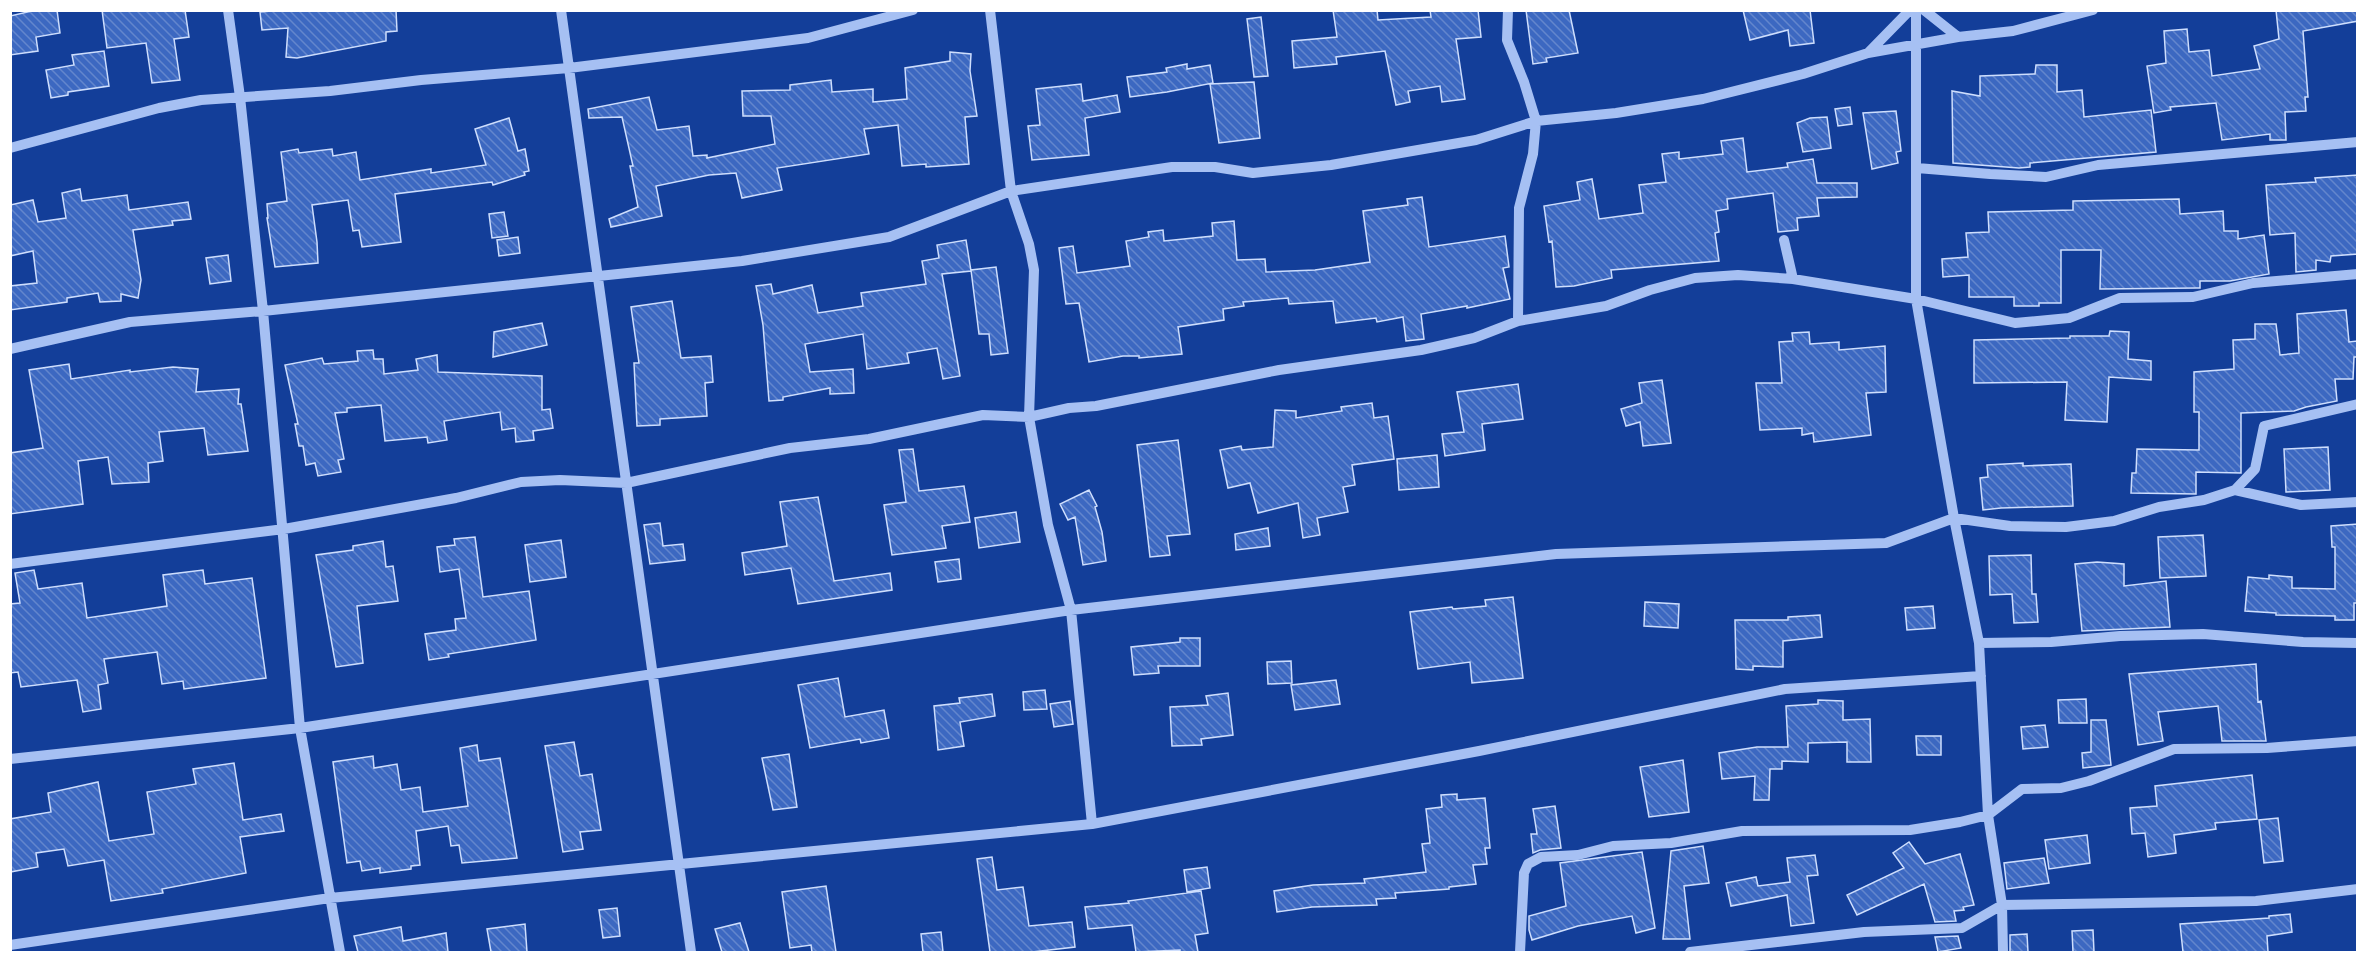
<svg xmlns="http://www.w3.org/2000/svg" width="2368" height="963" viewBox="0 0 2368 963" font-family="Cabin,sans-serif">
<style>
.building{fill:url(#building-back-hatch);stroke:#cedefd;stroke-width:1.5}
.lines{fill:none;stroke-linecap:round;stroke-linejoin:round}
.minor{stroke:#a6c0f3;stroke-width:10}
</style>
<defs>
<pattern id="building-back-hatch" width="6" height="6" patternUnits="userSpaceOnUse" patternTransform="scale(1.5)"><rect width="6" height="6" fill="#3c68c1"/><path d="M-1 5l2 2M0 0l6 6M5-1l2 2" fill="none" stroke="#6386cd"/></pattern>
</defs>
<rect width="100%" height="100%" fill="#133e99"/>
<path class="building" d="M36 10H57L60 33 36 37 38 51 10 55V16Z
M102 10H185L189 37 174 39 180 80 152 83 146 43 107 48Z
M283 10H396L397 31 386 32V41L297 58 286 57 288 28 262 30 260 12Z
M1333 10H1377L1378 20 1431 17 1430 10H1478L1481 37 1456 39 1465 99 1442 102 1440 86 1408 91 1410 102 1396 105 1385 51 1336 57 1337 64 1294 68 1292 41 1337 37Z
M1526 10H1569L1578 53 1546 58 1547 62 1533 64Z
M1743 10H1810L1814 43 1790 46 1788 30 1750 40Z
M2276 10H2358V21L2303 31 2308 97H2305L2306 111 2285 112 2286 140H2270V134L2222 140 2216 103 2170 107 2171 110 2154 113 2147 66 2166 63 2164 31 2187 29 2189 52 2209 50 2212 76 2260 69 2254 46 2279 39Z
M1261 17 1268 76 1254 77 1247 19Z
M104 51 109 86 68 92V95L51 98 46 70 74 65 72 55Z
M950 52 971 54 970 71 977 116 965 117 969 164 926 167V164L902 166 898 125 864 129 869 154 777 168 782 190 742 198 736 173 709 175 656 186 662 216 611 227 609 219 638 207 630 166H633L622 117 589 118 588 109 649 97 657 130 689 126 693 156 707 155V158L775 144 771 116H743L742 91 790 90V85L831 80 832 92 873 89V102L907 99 905 68 950 61Z
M1187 64V69L1210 65 1213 83 1167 92 1130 97 1127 77 1167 72 1166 68Z
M2036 65H2057V92L2082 90 2084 117 2151 110 2156 152 2030 163V167L2019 168 1953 163 1952 91 1980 96V76L2035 74Z
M1254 82 1260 138 1219 143 1210 84Z
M1081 84 1083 101 1117 95 1120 112 1085 118 1089 155 1032 160 1028 126 1040 125 1036 89Z
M1850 107 1852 124 1838 126 1835 109Z
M1896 111 1901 151 1896 152 1898 163 1872 169 1863 113Z
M1827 117 1831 148 1803 152 1797 123 1810 118Z
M509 118 518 151 525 149 529 171 524 172 525 175 493 185 492 182 395 194 401 242 362 247 359 230 353 231 348 200 312 205 317 242 318 263 275 267 267 218H268L267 204 287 201 281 152 298 149 299 153 332 149 333 156 356 152 360 180 431 169V173L486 165 475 129Z
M1743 138 1747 172 1788 167 1787 163 1813 159 1817 183H1857V197L1817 198 1819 216 1797 218 1798 230 1778 232 1773 193 1727 199 1728 209 1716 211 1719 232 1715 233 1719 261 1611 270 1612 278 1574 286 1556 287 1552 241 1549 242 1544 206 1580 200 1577 182 1592 179 1599 219 1643 213 1639 185 1666 182 1662 154 1679 152V159L1723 154 1721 141Z
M2358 175V254L2331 256 2330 262 2316 260V270L2296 272 2295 233 2270 235 2266 185 2316 182 2315 178Z
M80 189 82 201 127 195 129 210 188 202 191 219 172 221 173 225 133 230 141 280 138 298 121 294V301L100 302 98 293 67 298V302L10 310V286L37 283 33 251 10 256V205L33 200 38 222 66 218 62 193Z
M1422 197 1429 247 1505 236 1509 267 1503 268 1510 299 1467 308V306L1421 314 1424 339 1406 341 1403 317 1377 322 1376 318 1336 323 1333 301 1289 304 1288 298 1243 302 1244 306 1223 309 1224 320 1178 327 1182 354 1139 358V356H1123L1089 362 1079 303 1066 304 1059 248 1073 246 1077 273 1130 266 1126 241 1149 237 1148 232 1163 230 1164 241 1213 236 1212 223 1234 221 1237 260 1265 259 1266 272 1315 270 1370 262 1363 211 1408 205 1407 199Z
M2179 199 2180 214 2223 211 2224 231H2238V239L2264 235 2269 274 2230 281H2200V288H2197L2100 289 2101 250H2061V303H2039V306H2014V297H1969V275L1943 277 1942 259 1968 257 1966 233 1989 232 1988 212 2073 210V201Z
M504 212 508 236 492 238 489 214Z
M518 237 520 253 499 256 497 240Z
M966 240 971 271 942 274 960 376 943 379 937 348 907 353 909 363 867 369 863 334 805 344 810 372 853 369 854 393 830 394V388L783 397V400L769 401 763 325 756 286 771 284 773 294 812 285 818 313 863 306 861 293 926 284 922 261 939 258 937 245Z
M228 255 231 281 210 284 206 258Z
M996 267 1008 353 991 355 989 334H979L971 270Z
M672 301 681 358 711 356 713 382 705 383 707 416 660 419V425L637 426 634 363H639L631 307Z
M2346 310 2349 342 2357 341 2358 357H2354L2353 379H2335L2337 401 2306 407 2294 411 2241 413V473L2196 472V494L2131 493 2132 473H2136L2137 449 2199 450V412H2194V372L2234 369 2233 340 2255 339V324H2276L2280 355 2299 353 2297 314Z
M542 323 547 345 493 357 494 332Z
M2110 331 2129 332 2128 359 2151 361V380L2109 377 2107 422 2065 420 2067 382 1974 383V340L2070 338V336H2109Z
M1809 332 1810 344 1839 342V350L1885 346 1886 392 1866 393 1871 435 1814 442 1813 433 1802 435V428L1760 430 1756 383H1782L1779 342 1793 341 1792 333Z
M373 350 374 359H383L384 374 418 370 416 359 437 355 438 372 542 376V410L550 409 553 428 533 431 534 440 516 442 515 428 502 430 500 412 444 421 447 440 428 443 427 437 385 441 381 405 347 408V412L335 413 344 459 338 460 341 472 318 476 315 463 306 465 303 446H299L295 424H298L285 365 322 358 324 364 358 361 357 351Z
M69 364 71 379 130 370V372L173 367 198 369 196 392 239 389 238 404H241L248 451 208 455 204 428 159 432 163 461 148 463 149 482 112 484 108 457 78 461 83 504 10 514V453L43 448 29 370Z
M1662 380 1671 443 1643 446 1640 422 1626 426 1621 409 1642 403 1639 383Z
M1518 384 1523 419 1482 424 1485 450 1445 456 1442 434 1464 432 1457 392Z
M1372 403 1374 418 1388 416 1394 459 1352 465 1355 485 1343 487 1348 512 1317 518 1320 535 1303 538 1298 503 1258 513 1250 483 1228 488 1220 450 1241 446 1242 450 1273 447 1275 410 1296 411V418L1342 411 1341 407Z
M1178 440 1190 534 1167 536 1170 555 1150 557 1137 445Z
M2328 447 2330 490 2286 492 2284 449Z
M913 449 919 491 964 486 970 522 942 526 946 548 892 555 884 505 906 502 899 450Z
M1437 455 1439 487 1399 490 1397 459Z
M2023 463V466L2071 464 2073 506 2001 508 1983 510 1980 478 1988 477 1987 465Z
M1089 490 1097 506 1095 507 1102 532 1106 561 1083 565 1075 517 1068 520 1060 504Z
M818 497 834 581 890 573 892 590 798 604 791 568 745 575 742 553 787 546 780 502Z
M1016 512 1020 542 979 548 975 518Z
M660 523 663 546 683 544 685 560 650 564 644 525Z
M2358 524V603H2354V620H2335V616L2276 615V613L2245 611 2248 577 2269 579V575L2292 577V588L2335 589V547H2332L2331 526Z
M1268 528 1270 546 1236 550 1235 534Z
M2203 535 2206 576 2160 578 2158 537Z
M475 537 483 597 529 591 536 640 448 654 449 657 429 660 425 634 456 630 455 619 466 618 459 569 440 572 437 547 455 545 454 539Z
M561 540 566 577 530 582 525 545Z
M383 541 386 567 393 566 398 601 357 606 363 663 336 667 316 555 353 550V546Z
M2031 555 2032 594H2036L2038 622 2014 623 2012 594 1990 595 1989 556Z
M959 559 961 579 938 582 935 562Z
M2097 562 2124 564V586L2166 581 2170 627 2082 631 2075 564Z
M34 570 38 589 82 583 87 618 167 606 163 575 203 570 205 584 252 578 266 678 184 689 183 681 162 684 157 652 104 659 108 683 98 685 101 709 83 712 77 680 21 687 18 672 10 673V604L20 603 15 573Z
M1513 597 1523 678 1472 683 1470 662 1418 669 1410 612 1452 607 1453 609 1486 606 1485 600Z
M1645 602 1679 604 1678 628 1644 626Z
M1933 606 1935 628 1907 630 1905 608Z
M1820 615 1822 637 1783 641V667L1753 666V670L1736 669 1735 620H1788V617Z
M1180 638H1200V666H1158L1159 673 1134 675 1131 647 1180 642Z
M1291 661 1292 683 1268 684 1267 662Z
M2256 664 2258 702 2261 701 2266 741H2222L2218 706 2158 712 2163 741 2138 745 2129 674Z
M838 678 845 717 884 710 889 738 861 743 860 739 810 748 798 685Z
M1336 680 1340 704 1295 710 1291 685Z
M1045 690 1047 709 1024 710 1023 692Z
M1228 693 1233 735 1201 739 1202 745 1172 746 1170 707 1208 705 1206 696Z
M992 694 995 716 960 722 964 746 938 750 934 706 960 703 959 698Z
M2086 699 2087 723H2059L2058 700Z
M1818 700 1843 701V720L1870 719 1871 762H1847V742L1808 743V762L1782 761V769H1770L1769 800H1754L1755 776 1722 779 1719 753 1757 747H1788L1786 706 1818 704Z
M1070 701 1073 724 1054 727 1050 704Z
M2091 720H2106L2111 765 2083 768 2082 753 2091 752Z
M2045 725 2048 747 2023 749 2021 727Z
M1916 736H1941V755H1917Z
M574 742 580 776 592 774 601 830 580 832 583 849 563 852 545 746Z
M477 745 479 761 500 758 517 858 462 863 459 845 451 846 448 826 416 831 420 865 411 866V869L380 873V868L362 871 360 861 347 863 333 762 373 756 374 768 397 764 401 790 420 787 423 812 468 806 460 748Z
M789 754 797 807 773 810 762 758Z
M1683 760 1689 812 1649 817 1640 767Z
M234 763 243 820 281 814 284 831 240 837 246 873 162 889 163 893 111 901 104 860 68 866 64 849 36 853 38 867 10 872V819L51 812 48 793 98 782 109 841 154 834 147 792 196 784 193 769Z
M2252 775 2257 819 2215 823 2216 829 2174 835 2176 853 2148 857 2145 833 2132 834 2130 808 2157 806 2155 786Z
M1457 794V800L1485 798 1490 848H1485L1487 864 1473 865 1476 884 1449 887V889L1395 893 1396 898 1376 899 1377 905 1312 907 1277 912 1274 891 1313 885 1365 883 1364 879 1426 872 1422 844 1430 843 1426 809 1442 807 1441 795Z
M1555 806 1561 848 1540 850 1533 853 1531 834H1537L1533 809Z
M2278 818 2283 861 2264 863 2259 820Z
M2087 835 2090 863 2049 869 2045 840Z
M1909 842 1925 864 1960 854 1974 905 1963 907 1964 910 1954 911 1956 921 1935 922 1924 884 1857 915 1847 895 1904 868 1893 853Z
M1703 846 1709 883 1684 886 1690 939H1663L1671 851Z
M1642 852 1655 928 1636 933 1632 916 1578 926 1532 940 1529 930V916L1566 906 1560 863Z
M1815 855 1818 875 1807 876 1814 923 1791 926 1787 895 1731 906 1726 883 1756 877 1758 886 1790 882 1787 858Z
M992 857 997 890 1023 887 1029 926 1072 922 1075 947 1032 952H990L977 859Z
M2044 858 2049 883 2007 889 2004 863Z
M1207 867 1210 888 1187 892 1184 870Z
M826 886 836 952H812L811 945 790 948 782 892Z
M1201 891 1208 933 1195 935 1198 952H1180V950L1136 952 1132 925 1088 929 1085 907 1129 903 1128 901Z
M617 908 620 936 603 938 599 910Z
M2290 914 2292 932 2267 936 2268 952H2183L2180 924 2269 918V916Z
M740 923 749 952H722L715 929Z
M525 924 527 952H491L487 929Z
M401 927 403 941 446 933 448 952H358L354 936Z
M2093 930 2094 952H2073L2072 931Z
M941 932 943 952H923L921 934Z
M2027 934 2028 952H2010V935Z
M1958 936 1961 948 1938 952 1935 937Z"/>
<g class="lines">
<path class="minor" d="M228 10 240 97 263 311 300 728 340 952
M561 10 691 952
M990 10 1011 191 1029 244 1034 270 1029 417 1048 525 1071 610 1092 824
M1508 10 1507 40 1524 82 1536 121 1533 154 1519 208 1518 321
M1916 10V299L1954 518 1979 643 1988 815 2002 905 2003 952
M1924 10 1958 37
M1868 53 1910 10
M10 148 159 108 201 100 330 91 421 80 569 68 808 38 913 10
M1917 168 1990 174 2046 177 2098 165 2358 142
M1784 240 1793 279 1916 299 2015 323 2069 318 2120 298 2193 297 2253 283 2358 274
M10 349 130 322 263 311 742 261 889 237 1011 191 1172 167H1215L1253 173 1331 165 1476 140 1536 121 1616 113 1703 99 1803 74 1868 53 1958 37 2013 31 2093 10
M2235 490 2301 505 2358 502
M10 564 284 529 456 498 521 482 560 480 626 483 790 448 869 439 983 415 1029 417 1069 408 1096 406 1279 370 1421 350 1474 338 1518 321 1606 306 1650 290 1695 278 1738 275 1793 279
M1979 643 2051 642 2120 636 2203 634 2303 642 2358 643
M10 759 300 728 1071 610 1556 554 1886 543 1954 518 2010 526 2066 527 2114 521 2159 507 2204 500 2235 490 2255 469 2264 426 2358 404
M10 945 330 898 1092 824 1479 751 1785 689 1981 676
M1520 952 1524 873 1528 864 1541 857 1578 855 1613 846 1671 843 1742 831 1910 830 1960 822 1988 815 2022 789 2061 788 2089 781 2174 749 2267 748 2358 741
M1690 952 1864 932 1962 928 2002 905 2256 901 2358 889"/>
</g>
<rect width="2368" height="963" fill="none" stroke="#ffffff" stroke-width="24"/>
</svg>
